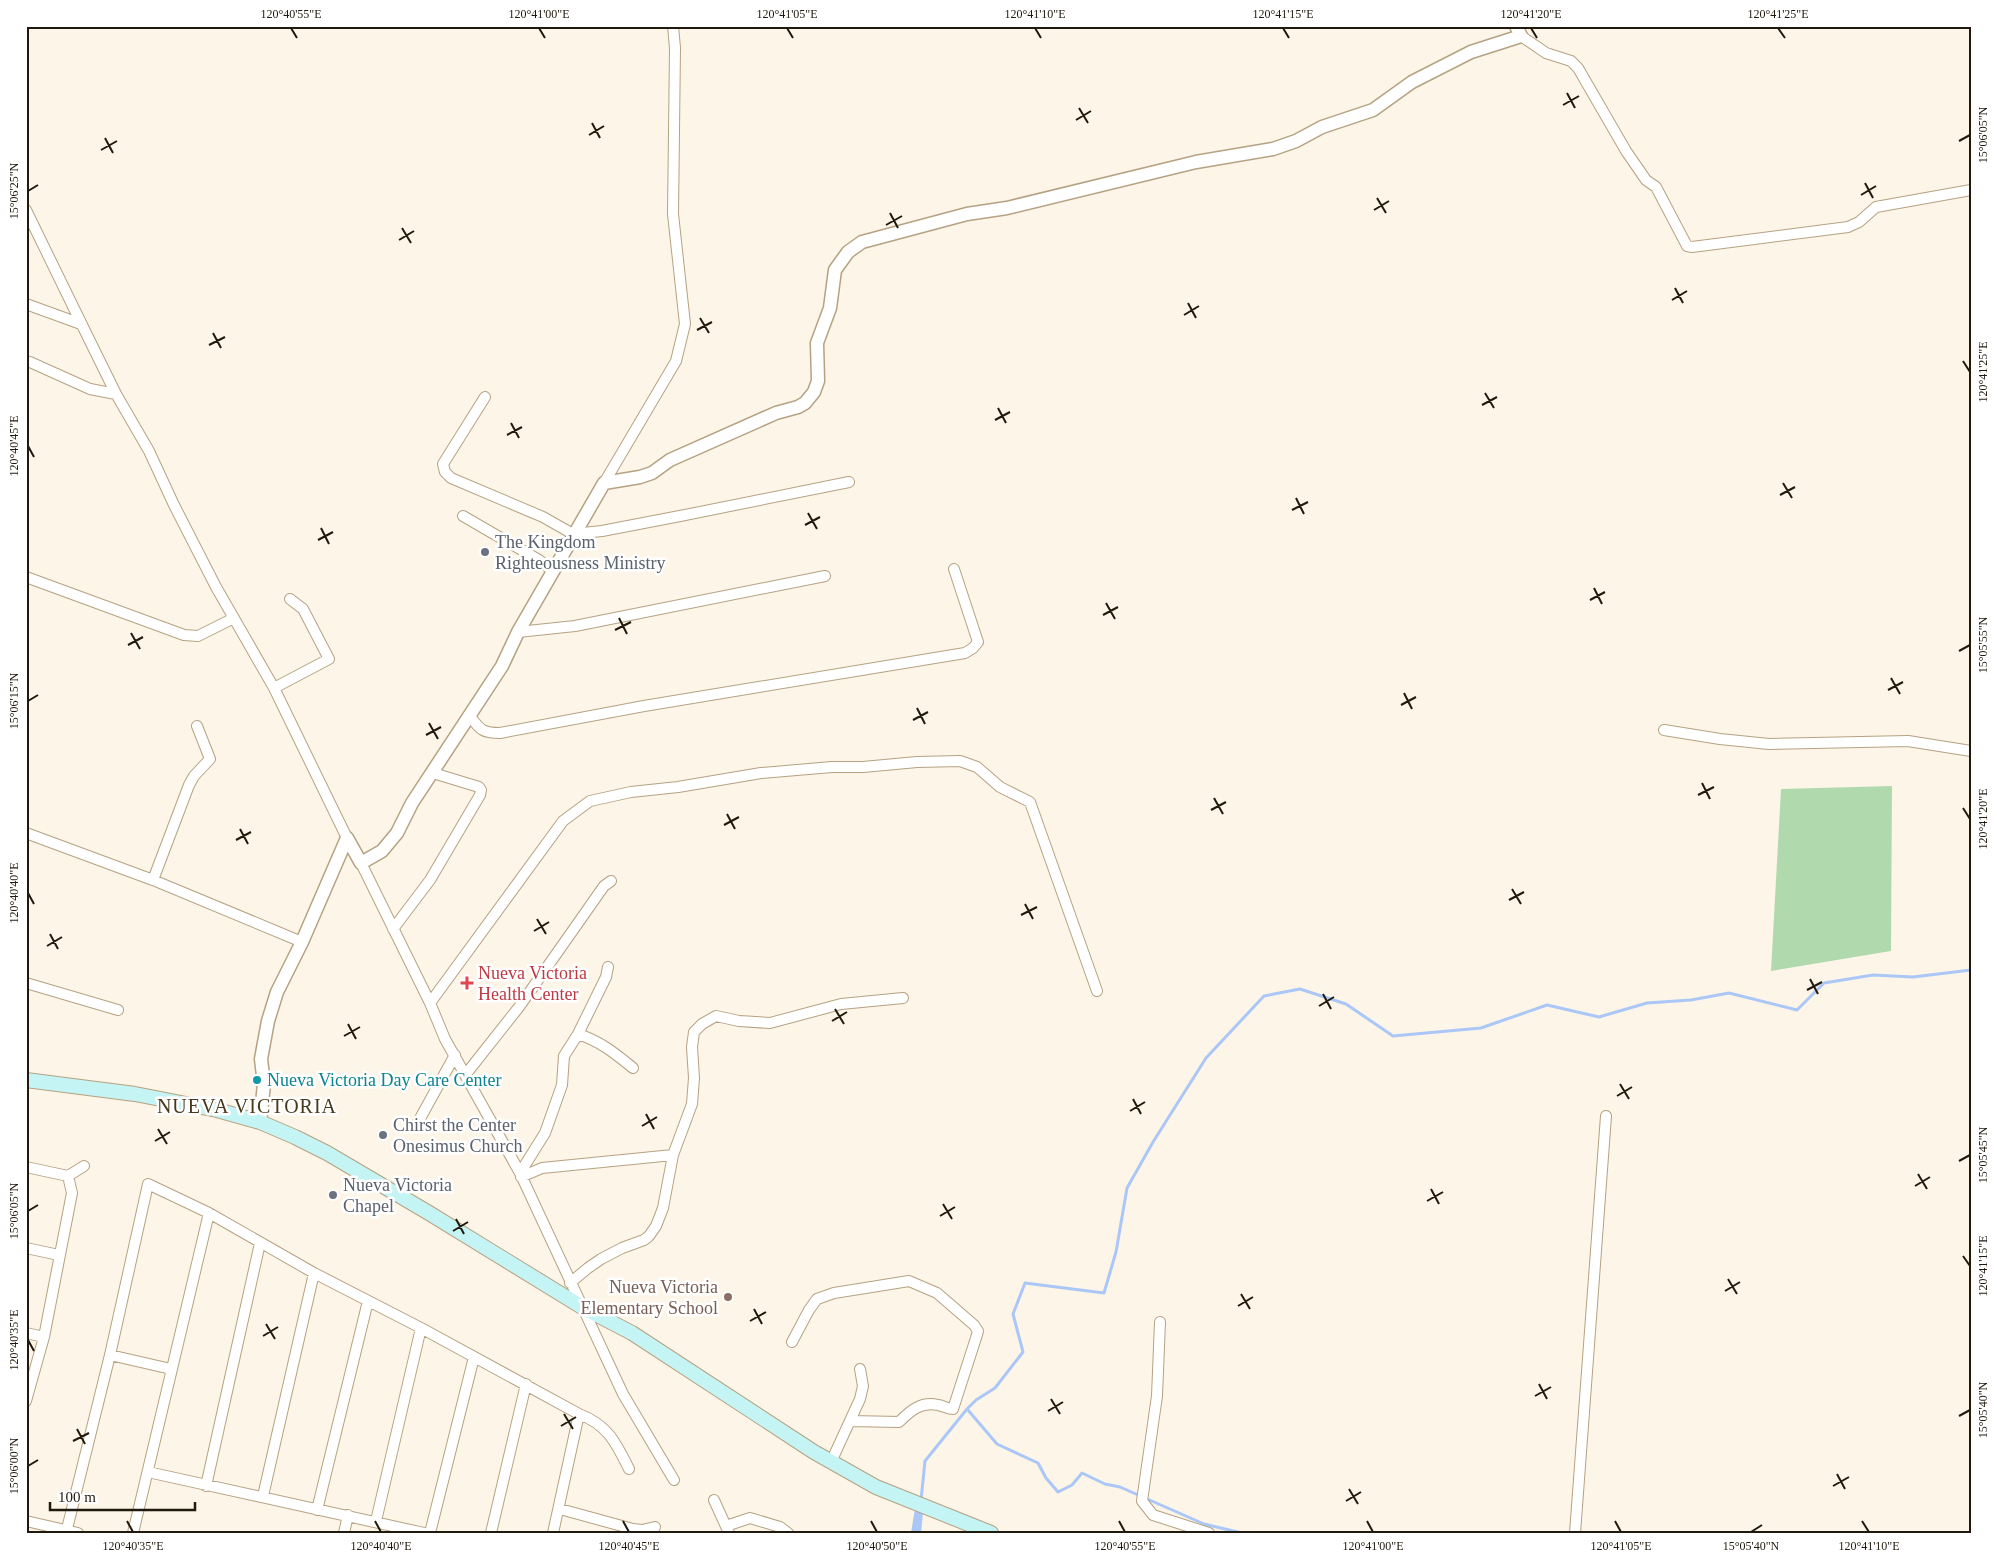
<svg xmlns="http://www.w3.org/2000/svg" width="1997" height="1559" viewBox="0 0 1997 1559" font-family="'Times New Roman',serif">
<style>
.green{fill:#b0daae}
.water{fill:#abc7f8}
.lines{fill:none;stroke-linecap:round;stroke-linejoin:round}
.stream{stroke:#abc7f8;stroke-width:3}
.minor-casing{stroke:#b6a282;stroke-width:12}
.tertiary-casing{stroke:#b6a282;stroke-width:15}
.secondary-casing{stroke:#b6a282;stroke-width:16}
.minor{stroke:#fff;stroke-width:10}
.tertiary{stroke:#fff;stroke-width:12}
.secondary{stroke:#c5f4f5;stroke-width:14}
.ticks{fill:none;stroke:#20190d;stroke-width:2}
.worship-dot{fill:#6b7280;stroke:#fff;stroke-width:2}
.health-dot{fill:#e0444e;stroke:#fff;stroke-width:2}
.culture-dot{fill:#0f9aa8;stroke:#fff;stroke-width:2}
.education-dot{fill:#8d6e63;stroke:#fff;stroke-width:2}
.labels{text-anchor:middle;dominant-baseline:central;stroke-width:5;stroke-linejoin:round;paint-order:stroke}
.worship-label{font-size:18px;fill:#5b616d;stroke:#fff;text-anchor:start}
.health-label{font-size:18px;fill:#be3a42;stroke:#fff;text-anchor:start}
.culture-label{font-size:18px;fill:#0d838f;stroke:#fff;text-anchor:start}
.education-label{font-size:18px;fill:#785e54;stroke:#fff;text-anchor:end}
.quarter-label{font-size:20px;letter-spacing:1px;fill:#49391c;stroke:#fff}
.neatline{fill:none;stroke:#20190d;stroke-width:2}
.ticks-label{font-size:12px;text-anchor:middle;fill:#20190d}
</style>
<rect width="100%" height="100%" fill="#fdf5e7"/>
<path class="green" d="M1892 786 1891 951 1771 971 1781 789Z"/>
<path class="water" d="M915 1508 923 1513 921 1533H911Z"/>
<g class="lines">
<path class="stream" d="M967 1409 997 1444 1038 1463 1046 1478 1058 1492 1072 1485 1082 1473 1105 1484 1120 1487 1204 1524 1242 1533
M921 1500 925 1461 967 1409 976 1400 995 1388 1023 1352 1013 1314 1025 1283 1104 1293 1116 1252 1127 1188 1153 1142 1206 1058 1264 996 1300 989 1346 1004 1393 1036 1481 1028 1547 1005 1599 1017 1647 1003 1691 1000 1729 993 1797 1010 1824 983 1873 975 1913 977 1971 970"/>
<g class="minor-casing">
<path id="minor" d="M1521 36 1546 53 1571 61 1578 68 1626 151 1646 180 1656 187 1687 246 1692 247 1848 227 1859 222 1876 207 1971 190
M26 210 85 331 116 394 149 451 174 505 216 587 274 688 347 838
M26 304 81 324
M30 362 90 389 116 394
M485 397 443 464 445 472 451 478 543 517 573 534 602 531 680 516 849 482
M604 483 676 361 685 324 673 214 675 48 673 26
M463 516 539 560 553 571
M26 577 184 635 198 636 234 618
M518 632 575 626 825 576
M274 688 329 659 303 609 290 599
M469 715C480 729 481 733 500 733L644 706 965 653 973 648 978 642 954 569
M1664 730 1720 739 1769 744 1908 741 1971 751
M26 833 153 880 302 942
M361 863 430 1003 445 1039 520 1173 623 1394 674 1480
M153 880 189 785 194 776 210 759 197 726
M393 929 430 880 480 795 481 790 479 787 433 773
M608 967 606 977 578 1034C600 1041 616 1054 633 1068
M26 983 118 1010
M430 1003 563 821 590 801 631 792 678 787 761 773 832 767H863L917 762 960 761 977 767 1000 787 1030 802 1097 991
M466 1074 519 1007 604 886 611 881
M417 1124 455 1055
M26 1167 68 1176
M520 1173 545 1133 562 1085 564 1056 578 1034
M521 1177 542 1168 673 1155
M26 1248 59 1255
M570 1283 588 1268 601 1259 622 1248 644 1240 649 1236 656 1226 663 1208 673 1155 692 1104 694 1078 692 1047 694 1032 702 1024 716 1016 739 1021 770 1023 841 1004 903 998
M1160 1322 1157 1396 1142 1501 1153 1515 1209 1533
M26 1333 44 1337
M792 1342 809 1310 817 1299 834 1293 909 1281 937 1293 974 1325 978 1331 976 1338 953 1409C948 1409 944 1406 938 1405 921 1401 910 1411 899 1422L850 1421
M110 1355 171 1369
M26 1401 44 1337 72 1193 68 1176 84 1166
M831 1462 860 1399 863 1386 860 1369
M148 1472 424 1533
M206 1486 260 1243
M263 1496 314 1273
M714 1500 729 1533
M560 1509 633 1529 642 1530 655 1527
M317 1510 368 1301
M26 1521 78 1533
M376 1521 421 1328
M726 1526 750 1518 780 1527 788 1533
M66 1533 110 1355 148 1184 209 1213 314 1273 421 1328 579 1414C608 1425 616 1443 629 1469
M133 1533 209 1213
M344 1533 348 1515
M430 1533 474 1357
M491 1533 526 1384
M553 1533 579 1414
M1575 1533 1606 1116"/>
</g>
<g class="tertiary-casing">
<path id="tertiary" d="M347 838 361 863 382 851 397 833 412 803 502 666 518 632 604 483 640 477 652 473 670 460 776 413 798 407 805 403 814 392 818 381 817 343 830 308 835 270 848 252 862 242 967 214 1007 208 1196 162 1273 149 1296 141 1322 127 1373 110 1412 82 1471 52 1521 36 1516 26
M260 1122 264 1084 261 1059 268 1021 277 992 302 942 347 838"/>
</g>
<g class="secondary-casing">
<path id="secondary" d="M26 1080 135 1094 217 1110 260 1122 295 1137 327 1153 429 1213 582 1307 632 1333 814 1452 876 1487 991 1533"/>
</g>
<use href="#minor" class="minor"/>
<use href="#tertiary" class="tertiary"/>
<use href="#secondary" class="secondary"/>
</g>
<path class="ticks" d="M291 28 297 38M539 28 545 38M787 28 793 38M1035 28 1041 38M1283 28 1289 38M1531 28 1537 38M1778 28 1785 38M1567 93 1575 108M1563 105 1579 96M1079 108 1088 123M1076 120 1091 111M592 123 600 138M589 135 604 126M105 138 113 153M1959 141 1970 135M101 150 117 141M1865 183 1873 198M28 191 38 185M1861 195 1876 186M1377 198 1386 213M1374 210 1389 201M890 213 898 228M886 225 902 216M402 228 411 243M399 240 414 231M1675 288 1683 303M1672 300 1687 291M1188 303 1196 318M1184 315 1199 306M700 318 709 333M697 330 712 322M213 333 221 348M209 345 225 337M1963 361 1970 372M1485 393 1494 408M1482 405 1497 397M998 408 1006 423M995 420 1010 412M511 423 519 438M507 435 522 427M28 446 34 457M1783 483 1792 498M1780 495 1795 487M1296 498 1304 514M1292 510 1308 502M808 513 817 529M805 525 820 517M321 528 329 544M318 540 333 532M1594 588 1602 604M1590 600 1605 592M1106 603 1115 619M1103 615 1118 607M619 618 627 634M615 630 631 622M131 633 140 649M128 645 143 637M1959 651 1970 645M1891 678 1900 694M1888 690 1903 682M1404 693 1412 709M28 701 38 695M1401 705 1416 697M917 708 925 724M913 720 928 712M429 723 438 739M426 735 441 727M1702 783 1710 799M1698 795 1714 787M1214 798 1223 814M1963 808 1970 819M1211 810 1226 802M727 814 735 829M724 825 739 817M240 829 248 844M236 840 251 832M1512 889 1521 904M28 893 34 904M1509 900 1524 892M1025 904 1033 919M1021 915 1037 907M537 919 546 934M534 931 549 922M50 934 58 949M47 946 62 937M1810 979 1818 994M1807 990 1822 982M1323 994 1331 1009M1319 1006 1334 997M835 1009 844 1024M832 1021 847 1012M348 1024 356 1039M344 1036 360 1027M1620 1084 1629 1099M1617 1096 1632 1087M1133 1099 1141 1114M1130 1111 1145 1102M646 1114 654 1129M642 1126 657 1117M158 1129 167 1144M155 1141 170 1132M1959 1161 1970 1155M1918 1174 1927 1189M1915 1186 1930 1177M1431 1189 1439 1204M1427 1201 1443 1192M943 1204 952 1219M28 1211 38 1205M940 1216 955 1207M456 1219 464 1234M453 1231 468 1222M1963 1256 1970 1266M1728 1279 1737 1294M1725 1291 1740 1282M1241 1294 1250 1309M1238 1306 1253 1297M754 1309 762 1324M750 1321 766 1312M266 1324 275 1339M263 1336 278 1327M28 1340 34 1351M1539 1384 1547 1399M1535 1396 1551 1387M1051 1399 1060 1414M1048 1411 1063 1402M564 1414 573 1429M1959 1416 1970 1410M561 1426 576 1417M77 1429 85 1444M73 1441 89 1433M28 1466 38 1460M1837 1474 1845 1489M1833 1486 1849 1477M1349 1489 1358 1504M1346 1501 1361 1492M127 1521 133 1532M375 1521 381 1532M623 1521 629 1532M871 1521 877 1532M1119 1521 1125 1532M1367 1521 1373 1532M1615 1521 1621 1532M1862 1521 1869 1532M1751 1532 1762 1525"/>
<g class="worship-dot">
<circle cx="485" cy="552" r="5"/>
<circle cx="383" cy="1135" r="5"/>
<circle cx="333" cy="1195" r="5"/>
</g>
<path class="health-dot" d="M464.5 975.5h5v5h5v5h-5v5h-5v-5h-5v-5h5z"/>
<circle class="culture-dot" cx="257" cy="1080" r="5"/>
<circle class="education-dot" cx="728" cy="1297" r="5"/>
<g class="labels">
<g class="worship-label">
<text x="495" y="542">The Kingdom<tspan x="495" dy="21">Righteousness Ministry</tspan></text>
<text x="393" y="1125">Chirst the Center<tspan x="393" dy="21">Onesimus Church</tspan></text>
<text x="343" y="1185">Nueva Victoria<tspan x="343" dy="21">Chapel</tspan></text>
</g>
<g class="health-label">
<text x="478" y="973">Nueva Victoria<tspan x="478" dy="21">Health Center</tspan></text>
</g>
<g class="culture-label">
<text x="267" y="1080">Nueva Victoria Day Care Center</text>
</g>
<g class="education-label">
<text x="718" y="1287">Nueva Victoria<tspan x="718" dy="21">Elementary School</tspan></text>
</g>
<g class="quarter-label">
<text x="247" y="1106">NUEVA VICTORIA</text>
</g>
</g>
<rect width="1997" height="1559" fill="none" stroke="#ffffff" stroke-width="55"/>
<path d="M50 1502v8h145v-8" fill="none" stroke="#20190d" stroke-width="2.5"/>
<text x="58" y="1502" font-size="15" fill="#20190d" stroke="#ffffff" stroke-width="4" paint-order="stroke">100 m</text>
<rect x="28" y="28" width="1942" height="1504" class="neatline"/>
<g class="ticks-label">
<text x="291" y="18">120°40'55"E</text>
<text x="539" y="18">120°41'00"E</text>
<text x="787" y="18">120°41'05"E</text>
<text x="1035" y="18">120°41'10"E</text>
<text x="1283" y="18">120°41'15"E</text>
<text x="1531" y="18">120°41'20"E</text>
<text x="1778" y="18">120°41'25"E</text>
<text transform="translate(1983 135) rotate(-90)" y="4">15°06'05"N</text>
<text transform="translate(14 191) rotate(-90)" y="4">15°06'25"N</text>
<text transform="translate(1983 372) rotate(-90)" y="4">120°41'25"E</text>
<text transform="translate(14 446) rotate(-90)" y="4">120°40'45"E</text>
<text transform="translate(1983 645) rotate(-90)" y="4">15°05'55"N</text>
<text transform="translate(14 701) rotate(-90)" y="4">15°06'15"N</text>
<text transform="translate(1983 819) rotate(-90)" y="4">120°41'20"E</text>
<text transform="translate(14 893) rotate(-90)" y="4">120°40'40"E</text>
<text transform="translate(1983 1155) rotate(-90)" y="4">15°05'45"N</text>
<text transform="translate(14 1211) rotate(-90)" y="4">15°06'05"N</text>
<text transform="translate(1983 1266) rotate(-90)" y="4">120°41'15"E</text>
<text transform="translate(14 1340) rotate(-90)" y="4">120°40'35"E</text>
<text transform="translate(1983 1410) rotate(-90)" y="4">15°05'40"N</text>
<text transform="translate(14 1466) rotate(-90)" y="4">15°06'00"N</text>
<text x="133" y="1550">120°40'35"E</text>
<text x="381" y="1550">120°40'40"E</text>
<text x="629" y="1550">120°40'45"E</text>
<text x="877" y="1550">120°40'50"E</text>
<text x="1125" y="1550">120°40'55"E</text>
<text x="1373" y="1550">120°41'00"E</text>
<text x="1621" y="1550">120°41'05"E</text>
<text x="1751" y="1550">15°05'40"N</text>
<text x="1869" y="1550">120°41'10"E</text>
</g>
</svg>
